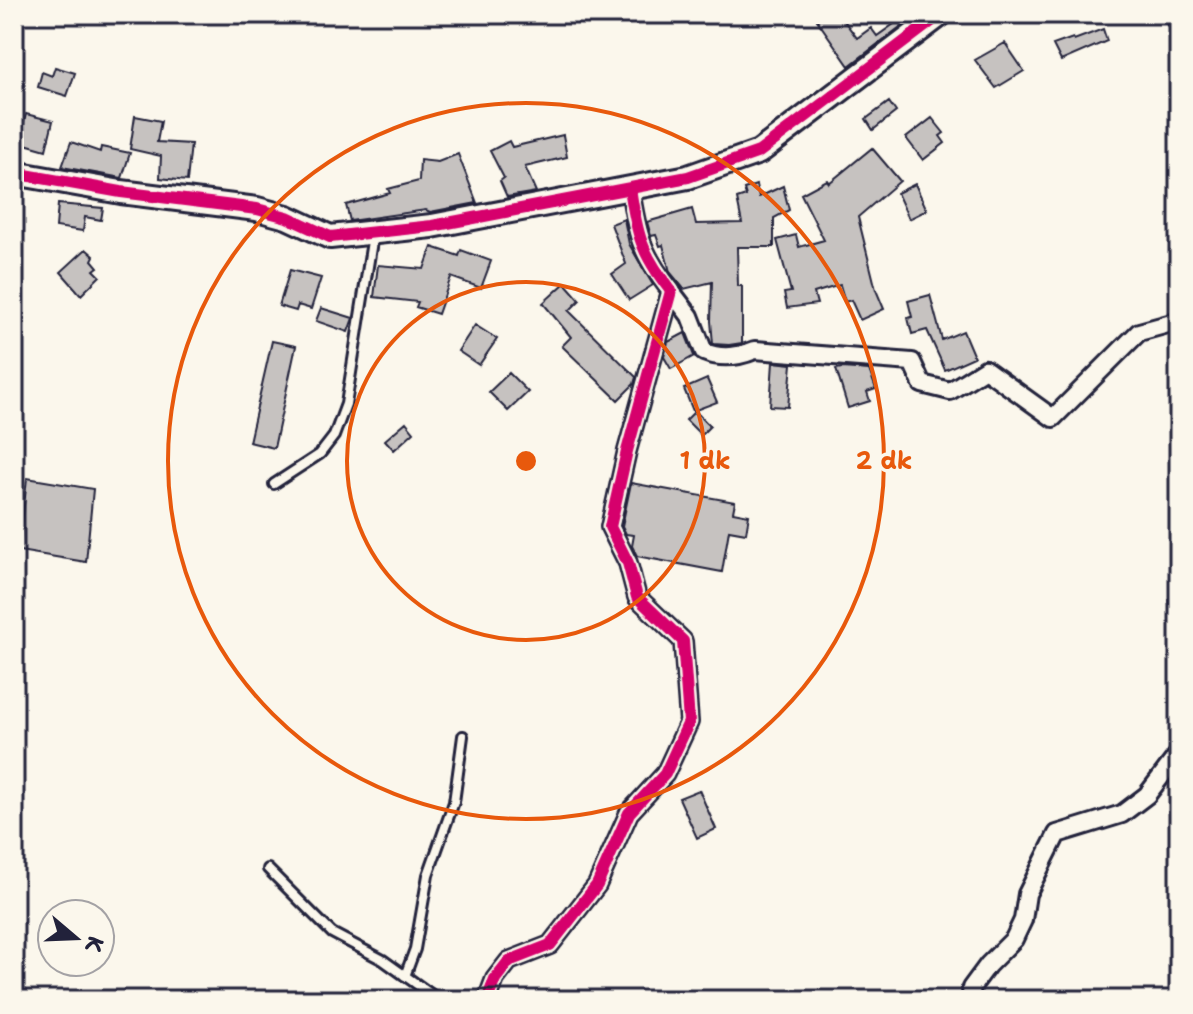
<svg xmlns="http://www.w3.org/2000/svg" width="1193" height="1014" viewBox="0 0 1193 1014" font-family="'Shantell Sans',sans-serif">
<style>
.building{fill:#c6c2c0;stroke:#22223b;stroke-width:2}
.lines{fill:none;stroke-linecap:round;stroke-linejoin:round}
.service-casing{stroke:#22223b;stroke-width:14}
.minor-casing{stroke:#22223b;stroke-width:22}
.tertiary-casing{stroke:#22223b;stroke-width:28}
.service{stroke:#fbf7ec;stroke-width:8}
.minor{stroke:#fbf7ec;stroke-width:16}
.tertiary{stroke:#fbf7ec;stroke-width:22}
.cycleway-casing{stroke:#fbf7ec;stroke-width:17}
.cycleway{stroke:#d6006c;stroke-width:12}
.ring{fill:none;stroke:#e8590c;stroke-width:4}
.centre{fill:#e8590c;stroke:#fbf7ec;stroke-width:4}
.ring-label{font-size:24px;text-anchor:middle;font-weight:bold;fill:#e8590c;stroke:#fbf7ec;stroke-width:7;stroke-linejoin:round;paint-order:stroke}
</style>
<rect width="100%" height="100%" fill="#fbf7ec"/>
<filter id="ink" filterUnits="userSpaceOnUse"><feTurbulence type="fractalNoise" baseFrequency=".0125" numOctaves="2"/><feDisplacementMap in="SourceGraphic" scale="16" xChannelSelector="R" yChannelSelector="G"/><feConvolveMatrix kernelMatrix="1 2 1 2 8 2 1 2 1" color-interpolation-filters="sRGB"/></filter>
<g filter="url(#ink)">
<path class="building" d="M825 14H839L857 38 871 28 877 36 901 19 904 24 849 66 817 20Z
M1162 14H1179V45Z
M1103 29 1107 41 1061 61 1053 45 1073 38 1074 40Z
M1005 43 1024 71 996 88 975 60Z
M55 67 75 73 67 96 38 87 42 72 52 76Z
M889 102 896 112 873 130 866 119Z
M26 114 53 121 46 150 18 142Z
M135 116 161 121 157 142 191 144 187 181 160 178 161 156 130 149Z
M932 118 944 133 940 136 945 143 923 160 906 138Z
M563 135 567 157 525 167 536 192 507 197 500 181 504 178 490 151 509 141 512 147Z
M71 142 100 152 101 147 130 153 122 178 62 167Z
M872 148 900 181 858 217 876 290 884 309 860 320 851 300 845 302 840 285 814 293 817 304 787 308 784 293 791 292 777 240 796 235 799 247 824 240 801 194 827 180 829 183Z
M458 154 477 203 430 212 426 210 350 221 346 205 390 193 388 189 419 181 420 160 438 162Z
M915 184 927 210 909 219 897 193Z
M756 185 759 197 783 186 789 210 774 218V247H737L738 286H742V343L729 345 713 344 711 321 712 282 684 289 670 272 663 245 660 246 656 235 651 236 647 222 692 209 696 224 742 223 737 199 746 196 744 189Z
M58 204 103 208 101 220 85 217 83 231 56 227Z
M624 219 629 244 653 285 629 300 612 274 626 264 611 224Z
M432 247 459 256 461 250 491 261 481 288 451 277 438 314 416 307 418 302 374 297 378 265 424 269Z
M86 249 94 256 92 260 98 267 94 270 100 276 81 295 61 272Z
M290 270 321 278 311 309 298 305 296 311 279 306Z
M565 283 580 300 569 311 636 377 634 384 618 400 562 346 571 337 543 303Z
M930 295 942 340 963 331 974 357 945 370 927 330 912 334 908 318 912 317 908 301Z
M321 308 353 318 348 332 316 321Z
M475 325 497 339 479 365 458 351Z
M685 333 694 356 671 369 664 357 668 342Z
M272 341 296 346 274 448 249 442Z
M773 362 792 364 788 407 770 406Z
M842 368 869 370 876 389 867 392 870 401 848 408 836 369Z
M509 373 528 392 508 411 489 392Z
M707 379 717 402 693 411 684 389Z
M695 411 710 426 701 435 686 420Z
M406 422 414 432 394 450 385 440Z
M27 478 93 489 86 562 19 551Z
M631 483 735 502 733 512 749 515 746 533 729 530 722 572 637 556 632 546 634 535 626 534 622 526Z
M699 790 716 829 697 838 679 798Z"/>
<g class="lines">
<g class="service-casing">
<path id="service" d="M274 484 320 454 334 436 346 404 373 235
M268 869 332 933 383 960 439 1000
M405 976 415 949 428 875 454 802 463 736"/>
</g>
<g class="minor-casing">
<path id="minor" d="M671 291 690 316 704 352C721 359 738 357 755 350L912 362 922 384 950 391 985 369 1053 418 1139 332 1179 321
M487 1000 495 979 509 961 550 945 597 885 629 813 665 774 689 722 683 641 637 597 628 563 610 527 627 451 671 291C641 253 637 235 630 188
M972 1000 971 988 988 965 1014 939 1023 920 1027 894 1057 834 1122 814 1147 795 1179 753"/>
</g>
<g class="tertiary-casing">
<path id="tertiary" d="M14 173 121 192 257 209 287 217 330 237 432 226 688 177 759 152 941 14"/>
</g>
<use href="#service" class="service"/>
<use href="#minor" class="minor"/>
<use href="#tertiary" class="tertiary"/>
<g class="cycleway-casing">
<path id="cycleway" d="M14 173 121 192 257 209 287 217 330 237 432 226 688 177 759 152 941 14
M487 1000 495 979 509 961 550 945 597 885 629 813 665 774 689 722 683 641 637 597 628 563 610 527 627 451 671 291C641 253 637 235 630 188"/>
</g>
<use href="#cycleway" class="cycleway"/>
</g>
</g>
<g class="ring">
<circle cx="526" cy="461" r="179"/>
<circle cx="526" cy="461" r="358"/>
</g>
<circle cx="526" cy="461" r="12" class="centre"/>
<g class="ring-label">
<text x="705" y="469">1 dk</text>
<text x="884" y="469">2 dk</text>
</g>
<rect width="1193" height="1014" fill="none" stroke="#fbf7ec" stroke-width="48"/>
<rect x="24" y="24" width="1145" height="966" fill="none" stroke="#22223b" stroke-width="3" filter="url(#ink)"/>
<g transform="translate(76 938) rotate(109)"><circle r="38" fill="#fbf7ec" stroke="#a4a2a5" stroke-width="2"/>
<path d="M0-6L14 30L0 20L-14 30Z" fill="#22223b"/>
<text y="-12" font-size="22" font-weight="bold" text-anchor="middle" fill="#22223b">K</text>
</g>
</svg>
